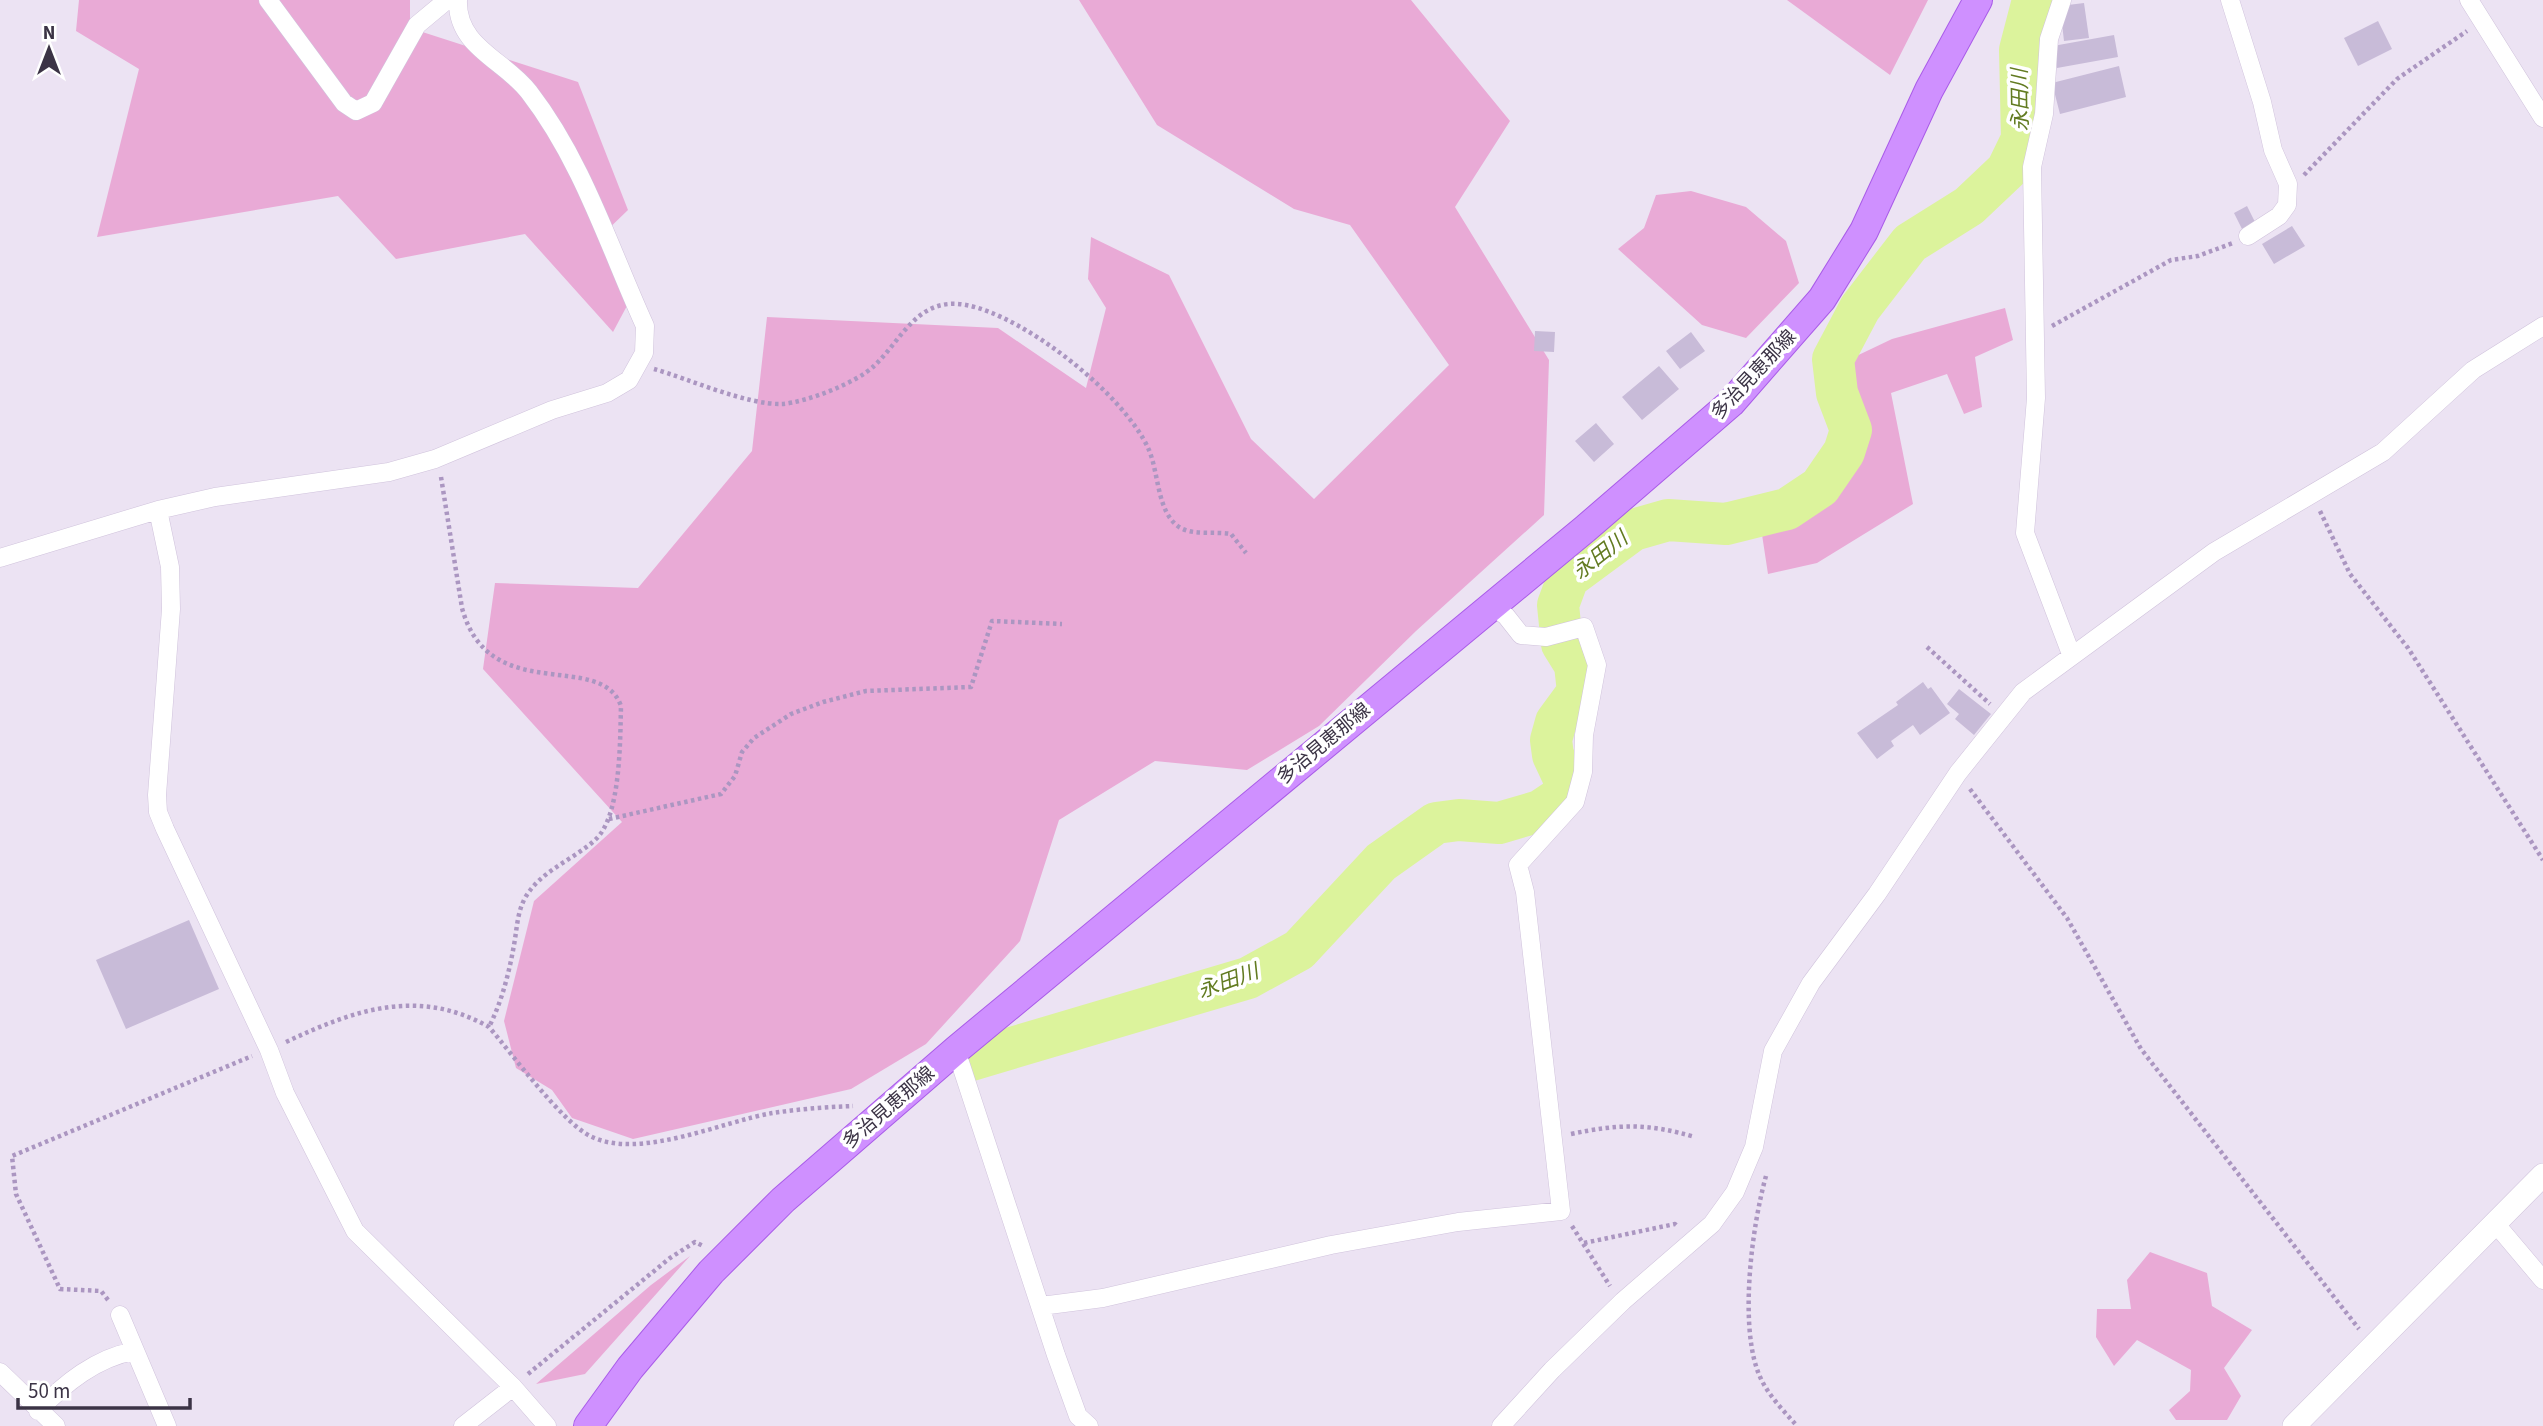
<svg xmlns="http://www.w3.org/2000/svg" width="2543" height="1426" viewBox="0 0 2543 1426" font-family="'Source Sans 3','Noto Sans JP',sans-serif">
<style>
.green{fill:#e9aad6}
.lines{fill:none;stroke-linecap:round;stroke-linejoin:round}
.river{stroke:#dcf39c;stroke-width:42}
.building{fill:#c8bbd8}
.minor-casing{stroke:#d0c3dc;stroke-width:19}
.tertiary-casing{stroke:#d0c3dc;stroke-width:24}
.primary-casing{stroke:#a95ce8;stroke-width:30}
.path{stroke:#ab96c1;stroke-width:4.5;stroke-dasharray:3.5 3.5;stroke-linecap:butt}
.minor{stroke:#fff;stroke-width:18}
.tertiary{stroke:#fff;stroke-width:23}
.primary{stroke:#cf90ff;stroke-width:28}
.labels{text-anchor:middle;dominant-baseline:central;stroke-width:7;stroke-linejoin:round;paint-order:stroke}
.street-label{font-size:19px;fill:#3b3345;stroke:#fff}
.water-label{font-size:21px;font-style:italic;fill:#627b21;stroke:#fff}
</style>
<rect width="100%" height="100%" fill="#ece3f3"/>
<path class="green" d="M79 0H410V28L578 82 628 210 600 237 629 302 613 332 525 234 396 259 338 196 97 237 139 69 76 31Z
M1079 0H1411L1510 121 1455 207 1549 360 1544 515 1416 631 1319 726 1247 770 1155 761 1059 820 1020 941 926 1044 851 1089 633 1139 572 1118 552 1090 516 1068 504 1021 534 901 622 822 483 669 495 583 638 588 752 451 767 317 998 328 1086 388 1106 308 1088 279 1091 237 1169 275 1251 439 1314 499 1449 365 1350 225 1294 209 1157 125Z
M1787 0H1928L1890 75Z
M1691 191 1746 207 1786 241 1799 283 1746 338 1702 325 1618 249 1644 228 1656 195Z
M2005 308 2013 340 1975 357 1982 407 1964 414 1947 374 1891 393 1913 504 1817 563 1768 574 1761 528 1793 516 1828 496 1850 465 1864 426 1848 360 1892 339Z
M2150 1252 2207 1273 2212 1306 2252 1330 2224 1368 2241 1396 2227 1420H2176L2169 1410 2190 1391 2191 1370 2137 1340 2114 1366 2096 1337 2097 1309H2131L2127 1280Z
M690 1256 585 1374 536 1384 651 1285Z"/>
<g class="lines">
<path class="river" d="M971 1060 1248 978 1299 950 1381 862 1436 823 1459 820 1499 823 1540 811 1558 799 1567 785 1553 755 1551 740 1556 722 1578 692 1575 665 1562 644 1558 605 1568 578 1633 530 1668 520 1726 524 1787 509 1820 487 1844 452 1851 430 1837 393 1833 359 1860 308 1910 243 1969 206 2007 170 2022 139 2020 50 2033 0"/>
</g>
<path class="building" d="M2084 3 2089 38 2064 41 2060 6Z
M2378 21 2392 49 2358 66 2344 38Z
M2114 35 2118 57 2057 68 2053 46Z
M2119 66 2126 97 2060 114 2052 83Z
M2247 206 2255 222 2242 229 2234 213Z
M2292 226 2305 246 2274 264 2262 244Z
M1535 331 1555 332 1554 352 1534 351Z
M1691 332 1705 351 1680 369 1666 351Z
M1659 366 1679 389 1642 420 1622 397Z
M1596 423 1614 444 1594 462 1575 441Z
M1923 682 1928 689 1931 687 1950 713 1920 735 1913 725 1891 741 1894 746 1877 759 1857 733 1898 705 1896 702Z
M1959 689 1991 714 1974 735 1955 719 1959 714 1947 704Z
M189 920 219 989 126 1029 96 960Z"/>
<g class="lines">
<g class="minor-casing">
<path id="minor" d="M268 0 344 103 356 111 373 103 417 25 447 0
M2062 0 2049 39 2044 114 2032 167 2036 398 2025 533 2071 654
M2230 0 2262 102 2273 150 2288 184 2287 205 2279 216 2248 236
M2469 0 2543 118
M158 510 170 567 171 609 157 795 158 812 165 829 269 1050 285 1093 355 1231 513 1387 547 1426
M0 558 158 510 215 497 389 472 435 459 552 410 607 393 629 380 644 353 645 326C609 247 583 162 529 92 505 60 456 47 458 0
M956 1050 1056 1355 1078 1416 1089 1426
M2495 1223 2543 1280
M1041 1306 1103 1298 1331 1245 1458 1222 1561 1211 1525 892 1518 865 1575 802 1583 772 1584 735 1597 665 1584 627 1546 637 1521 635 1506 616 1492 606
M120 1315 167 1426
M0 1372 56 1426
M38 1411C65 1383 96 1358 134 1351
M463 1426 513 1387
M1501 1426 1552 1370 1623 1301 1712 1224 1735 1192 1754 1147 1773 1051 1811 983 1877 894 1958 773 2023 692 2214 552 2383 452 2473 370 2543 326"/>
</g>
<g class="tertiary-casing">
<path id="tertiary" d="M2294 1426 2543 1175"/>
</g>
<g class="primary-casing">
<path id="primary" d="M588 1426 630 1368 711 1272 783 1200 956 1050 1585 529 1731 403 1822 299 1864 231 1929 90 1978 0"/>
</g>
<path class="path" d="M2304 175 2397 79 2467 31
M2052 326 2171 260 2198 256 2233 243
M654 369C689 379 747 405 782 404 807 402 856 383 874 366 902 340 917 296 966 305 1025 316 1125 395 1149 450 1159 474 1157 512 1179 527 1193 536 1215 531 1231 534L1246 553
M441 477 462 608C489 708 601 649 621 706 620 741 621 817 595 840 573 860 540 871 525 898 517 913 517 929 514 945 509 973 502 1001 489 1027
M2320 511 2350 574 2408 648 2543 860
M1927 647 1990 704
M1970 789 2067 918 2141 1049 2359 1329
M609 819 721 794 735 776 742 752 754 738 791 714 823 702 866 691 971 687 992 621 1062 624
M286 1042C354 1010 418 987 489 1027 513 1055 561 1121 590 1136 639 1161 723 1121 773 1113 799 1109 827 1107 853 1106
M1571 1134C1619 1124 1647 1123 1695 1137
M1766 1176C1752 1226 1740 1320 1757 1369 1764 1391 1782 1409 1797 1426
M1572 1226 1610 1286
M1584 1243 1675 1224 1678 1227
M108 1300 101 1291 60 1289 16 1194 12 1156 252 1056
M528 1374 670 1258 695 1242 703 1246"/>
<use href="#minor" class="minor"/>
<use href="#tertiary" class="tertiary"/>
<use href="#primary" class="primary"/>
</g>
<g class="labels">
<g class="street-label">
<text transform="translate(1754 375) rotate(-47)">多治見恵那線</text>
<text transform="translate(1324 744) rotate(-40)">多治見恵那線</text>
<text transform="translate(889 1108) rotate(-41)">多治見恵那線</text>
</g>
<g class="water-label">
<text transform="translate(2020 100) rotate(-91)">永田川</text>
<text transform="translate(1600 555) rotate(-38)">永田川</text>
<text transform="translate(1228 981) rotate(-20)">永田川</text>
</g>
</g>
<g transform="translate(49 49)" stroke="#ffffff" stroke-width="5" paint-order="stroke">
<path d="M0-5L12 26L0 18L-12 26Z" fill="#3b3345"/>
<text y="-10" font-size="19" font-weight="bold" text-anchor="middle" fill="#3b3345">N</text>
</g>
<path d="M18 1398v10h172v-10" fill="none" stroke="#3b3345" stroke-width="3.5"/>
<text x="28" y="1398" font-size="21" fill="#3b3345" stroke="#ffffff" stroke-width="5" paint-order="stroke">50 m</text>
</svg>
